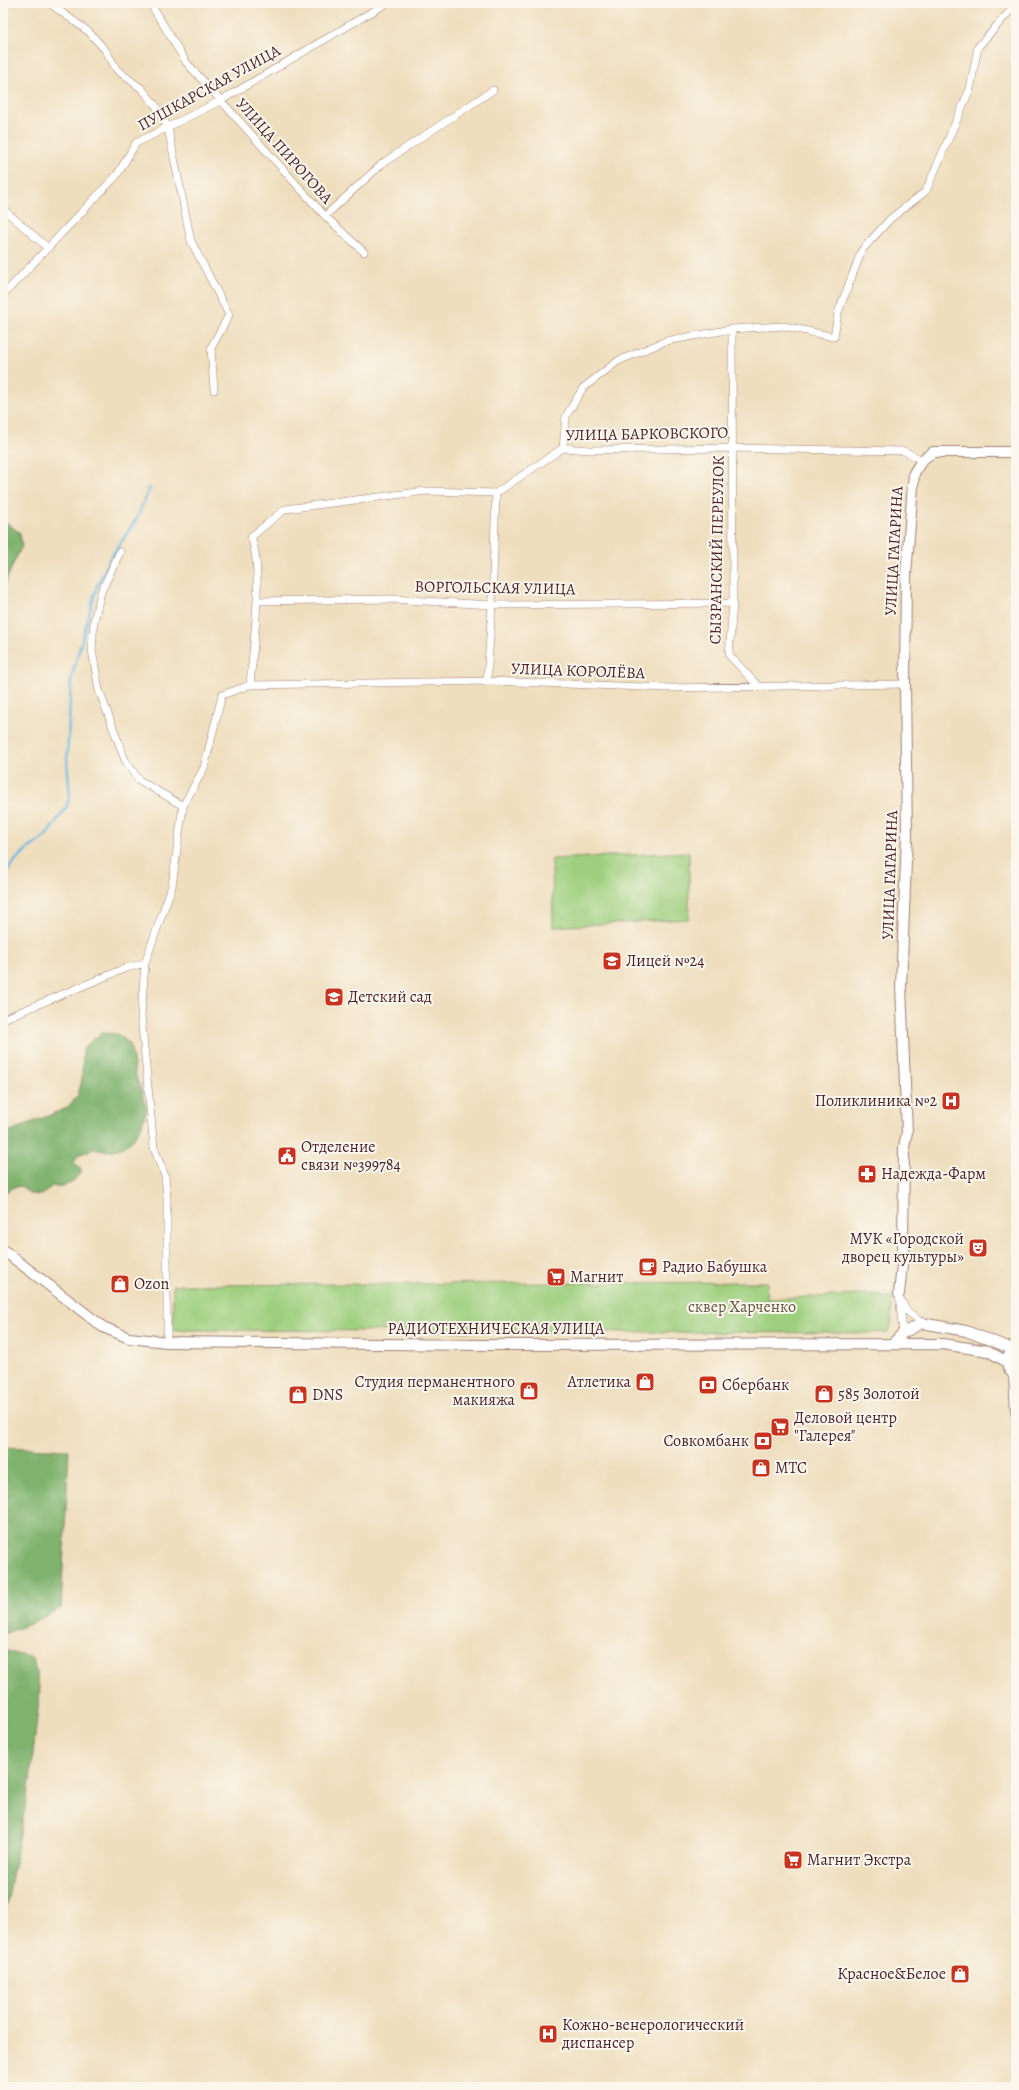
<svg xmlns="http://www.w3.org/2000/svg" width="1019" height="2090" viewBox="0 0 1019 2090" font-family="Alegreya,serif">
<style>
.green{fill:#9ecf7e;stroke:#747754}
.forest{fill:#7eb26d;stroke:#64684c}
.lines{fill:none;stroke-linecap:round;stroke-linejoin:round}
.stream{stroke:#68b6e2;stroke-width:2.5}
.street-casing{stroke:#9c7e74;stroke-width:8}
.secondary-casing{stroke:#9c7e74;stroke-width:12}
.street{stroke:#fff;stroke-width:7}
.secondary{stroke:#fff;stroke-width:10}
.labels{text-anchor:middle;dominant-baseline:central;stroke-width:4;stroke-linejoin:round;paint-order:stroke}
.street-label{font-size:16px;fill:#4a1f2b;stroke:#fbf7ec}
.poi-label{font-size:16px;fill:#4a1f2b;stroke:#fbf7ec;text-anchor:start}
.park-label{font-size:16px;fill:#635444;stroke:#fbf7ec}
</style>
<rect width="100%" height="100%" fill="#fbf7ec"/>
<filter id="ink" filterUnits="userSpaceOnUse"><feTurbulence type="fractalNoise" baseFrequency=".025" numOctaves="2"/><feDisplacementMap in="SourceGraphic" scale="8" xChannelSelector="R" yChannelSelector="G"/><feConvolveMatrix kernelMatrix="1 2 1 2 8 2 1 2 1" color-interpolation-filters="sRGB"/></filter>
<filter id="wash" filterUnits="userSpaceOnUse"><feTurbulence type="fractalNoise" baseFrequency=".012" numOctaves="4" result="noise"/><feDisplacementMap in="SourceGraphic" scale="16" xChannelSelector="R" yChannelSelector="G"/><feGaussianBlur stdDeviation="0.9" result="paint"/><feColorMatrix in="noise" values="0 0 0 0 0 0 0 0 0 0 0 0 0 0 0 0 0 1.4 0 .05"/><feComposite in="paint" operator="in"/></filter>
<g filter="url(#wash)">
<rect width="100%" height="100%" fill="#efdebe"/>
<path class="green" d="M689 852V919L553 927 552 859Z
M767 1282 766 1299 881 1294V1297H892L891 1327 888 1332 872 1333 173 1330V1285Z"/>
<path class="forest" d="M3 520 20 533 22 546 13 564 3 589Z
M102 1033 117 1034 130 1044 136 1076 147 1108 142 1125 132 1141 122 1148 109 1151 93 1149 78 1155 73 1164 82 1170 73 1182 64 1186H52L42 1195 30 1194 21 1186 11 1188 3 1195V1134L67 1108 78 1095 82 1080 83 1049 91 1041Z
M3 1447 69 1450 61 1608 30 1624 3 1634Z
M3 1650 33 1658 40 1691 30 1781 3 1925Z"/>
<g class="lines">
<path class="stream" d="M3 878 12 864 26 850 45 837 66 808 70 796 67 761 71 679 97 586 110 559 137 518 150 487"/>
</g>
</g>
<g filter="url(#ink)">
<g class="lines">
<g class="street-casing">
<path id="street" d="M49 3 89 32 106 51 117 70 142 89 156 106 168 128 191 241 229 315 211 348 214 390
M150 3 186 62 325 216 364 252
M3 209 48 248
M325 216 383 163 493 90
M3 295 117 175 136 143 220 101 387 3
M732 329 733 603 729 655 759 687
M563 448 566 416 583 388 618 361 666 341 732 329 784 326 834 337 838 313 862 250 890 219 926 191 970 89 978 47 1016 4
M120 552 101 592 94 621 92 650 99 690 125 760 139 780 183 806
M257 601 390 599 492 605 733 603
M487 681 492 605 496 493
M250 685C253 647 264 571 251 537L285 509 426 491 496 493 563 448 590 450 733 448 904 451 922 460
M3 1019 126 968 145 963
M899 1294 903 1333
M902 1302 906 1310 922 1323
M167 1342V1198L165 1176 154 1148 141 1016 145 963 172 886 183 806 204 768 222 695 250 685 487 681 669 688 905 684"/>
</g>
<g class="secondary-casing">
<path id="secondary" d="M3 1250 103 1327 129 1338 167 1342 485 1345 942 1344 988 1351 1007 1362
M899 1294 903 1255 904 1147 907 1132 901 986 907 837 905 684 906 575 914 473 922 460 933 452H1016
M892 1344 903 1333 922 1323 966 1331 1013 1349
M1008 1356C1006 1364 1008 1371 1016 1376
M1014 1375 1016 1411"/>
</g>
<use href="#street" class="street"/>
<use href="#secondary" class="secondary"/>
</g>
</g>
<defs>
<g id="school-square" transform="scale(1)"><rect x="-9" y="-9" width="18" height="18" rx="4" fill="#c8321e" stroke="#fbf7ec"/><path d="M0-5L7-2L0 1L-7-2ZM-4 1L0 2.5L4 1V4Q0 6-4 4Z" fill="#fff"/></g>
<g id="hospital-square" transform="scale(1)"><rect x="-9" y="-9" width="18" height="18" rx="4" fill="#c8321e" stroke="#fbf7ec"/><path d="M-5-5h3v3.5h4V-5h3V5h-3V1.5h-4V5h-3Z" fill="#fff"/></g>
<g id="civic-square" transform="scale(1)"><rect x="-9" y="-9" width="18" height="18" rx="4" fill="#c8321e" stroke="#fbf7ec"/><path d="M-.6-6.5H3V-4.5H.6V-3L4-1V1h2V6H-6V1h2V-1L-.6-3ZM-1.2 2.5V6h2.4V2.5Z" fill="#fff"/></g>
<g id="pharmacy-square" transform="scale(1)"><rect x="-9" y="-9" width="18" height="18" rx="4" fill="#c8321e" stroke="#fbf7ec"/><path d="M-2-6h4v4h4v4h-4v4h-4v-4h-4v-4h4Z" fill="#fff"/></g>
<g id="theatre-square" transform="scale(1)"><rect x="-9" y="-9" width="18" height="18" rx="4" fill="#c8321e" stroke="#fbf7ec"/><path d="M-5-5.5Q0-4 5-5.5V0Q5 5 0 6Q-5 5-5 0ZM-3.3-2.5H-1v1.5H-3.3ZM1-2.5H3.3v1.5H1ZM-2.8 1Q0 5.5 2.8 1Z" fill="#fff"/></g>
<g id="cafe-square" transform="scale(1)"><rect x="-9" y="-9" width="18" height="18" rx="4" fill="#c8321e" stroke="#fbf7ec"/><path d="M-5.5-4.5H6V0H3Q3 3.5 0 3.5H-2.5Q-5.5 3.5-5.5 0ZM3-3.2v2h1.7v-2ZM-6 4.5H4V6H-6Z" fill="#fff"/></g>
<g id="supermarket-square" transform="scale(1)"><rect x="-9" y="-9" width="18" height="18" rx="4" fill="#c8321e" stroke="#fbf7ec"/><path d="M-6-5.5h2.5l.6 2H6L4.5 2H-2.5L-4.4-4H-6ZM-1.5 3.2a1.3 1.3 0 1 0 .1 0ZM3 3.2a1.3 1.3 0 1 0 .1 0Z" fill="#fff"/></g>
<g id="shop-square" transform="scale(1)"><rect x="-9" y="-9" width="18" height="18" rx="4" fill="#c8321e" stroke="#fbf7ec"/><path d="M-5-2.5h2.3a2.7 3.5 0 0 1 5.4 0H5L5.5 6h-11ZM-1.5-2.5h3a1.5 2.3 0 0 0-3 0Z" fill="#fff"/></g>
<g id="bank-square" transform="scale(1)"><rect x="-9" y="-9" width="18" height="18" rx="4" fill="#c8321e" stroke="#fbf7ec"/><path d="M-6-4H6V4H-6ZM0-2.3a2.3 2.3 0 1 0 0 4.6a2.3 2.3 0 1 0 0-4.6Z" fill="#fff"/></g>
</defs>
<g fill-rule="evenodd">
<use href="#school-square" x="612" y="961"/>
<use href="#school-square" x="334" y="997"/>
<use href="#hospital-square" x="951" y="1101"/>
<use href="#civic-square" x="287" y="1156"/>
<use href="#pharmacy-square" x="867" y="1174"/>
<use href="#theatre-square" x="978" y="1248"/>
<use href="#cafe-square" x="648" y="1267"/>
<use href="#supermarket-square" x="556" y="1277"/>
<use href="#shop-square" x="120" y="1284"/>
<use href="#shop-square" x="645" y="1382"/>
<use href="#bank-square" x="708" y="1385"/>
<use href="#shop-square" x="529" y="1391"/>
<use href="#shop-square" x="824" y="1394"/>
<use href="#shop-square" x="298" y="1395"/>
<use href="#supermarket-square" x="780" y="1427"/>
<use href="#bank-square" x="763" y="1441"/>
<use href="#shop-square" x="761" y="1468"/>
<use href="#supermarket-square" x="793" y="1860"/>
<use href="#shop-square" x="960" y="1974"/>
<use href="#hospital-square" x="548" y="2034"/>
</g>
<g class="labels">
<g class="street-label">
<text transform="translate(209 88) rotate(-29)">ПУШКАРСКАЯ УЛИЦА</text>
<text transform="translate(284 151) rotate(48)">УЛИЦА ПИРОГОВА</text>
<text transform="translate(647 434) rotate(-1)">УЛИЦА БАРКОВСКОГО</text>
<text transform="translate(717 550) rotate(-89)">СЫЗРАНСКИЙ ПЕРЕУЛОК</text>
<text transform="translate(894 551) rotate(-87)">УЛИЦА ГАГАРИНА</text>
<text transform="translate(495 588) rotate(1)">ВОРГОЛЬСКАЯ УЛИЦА</text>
<text transform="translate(578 671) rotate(2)">УЛИЦА КОРОЛЁВА</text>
<text transform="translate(890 875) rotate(-88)">УЛИЦА ГАГАРИНА</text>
<text x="496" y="1329">РАДИОТЕХНИЧЕСКАЯ УЛИЦА</text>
</g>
<g class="poi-label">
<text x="626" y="961">Лицей №24</text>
<text x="348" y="997">Детский сад</text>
<text x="937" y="1101" text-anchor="end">Поликлиника №2</text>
<text x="301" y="1147">Отделение<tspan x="301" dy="18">связи №399784</tspan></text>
<text x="881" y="1174">Надежда-Фарм</text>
<text x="964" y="1239" text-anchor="end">МУК «Городской<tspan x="964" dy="18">дворец культуры»</tspan></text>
<text x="662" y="1267">Радио Бабушка</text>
<text x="570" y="1277">Магнит</text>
<text x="134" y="1284">Ozon</text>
<text x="515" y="1382" text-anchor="end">Студия перманентного<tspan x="515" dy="18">макияжа</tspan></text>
<text x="631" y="1382" text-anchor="end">Атлетика</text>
<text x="722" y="1385">Сбербанк</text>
<text x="838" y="1394">585 Золотой</text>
<text x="312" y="1395">DNS</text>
<text x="794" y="1418">Деловой центр<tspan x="794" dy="18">"Галерея"</tspan></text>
<text x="749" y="1441" text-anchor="end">Совкомбанк</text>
<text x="775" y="1468">МТС</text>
<text x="807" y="1860">Магнит Экстра</text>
<text x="946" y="1974" text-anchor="end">Красное&amp;Белое</text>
<text x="562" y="2025">Кожно-венерологический<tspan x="562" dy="18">диспансер</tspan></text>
</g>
<g class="park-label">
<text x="742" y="1307">сквер Харченко</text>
</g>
</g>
<rect width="1019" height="2090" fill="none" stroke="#fbf7ec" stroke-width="16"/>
</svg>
